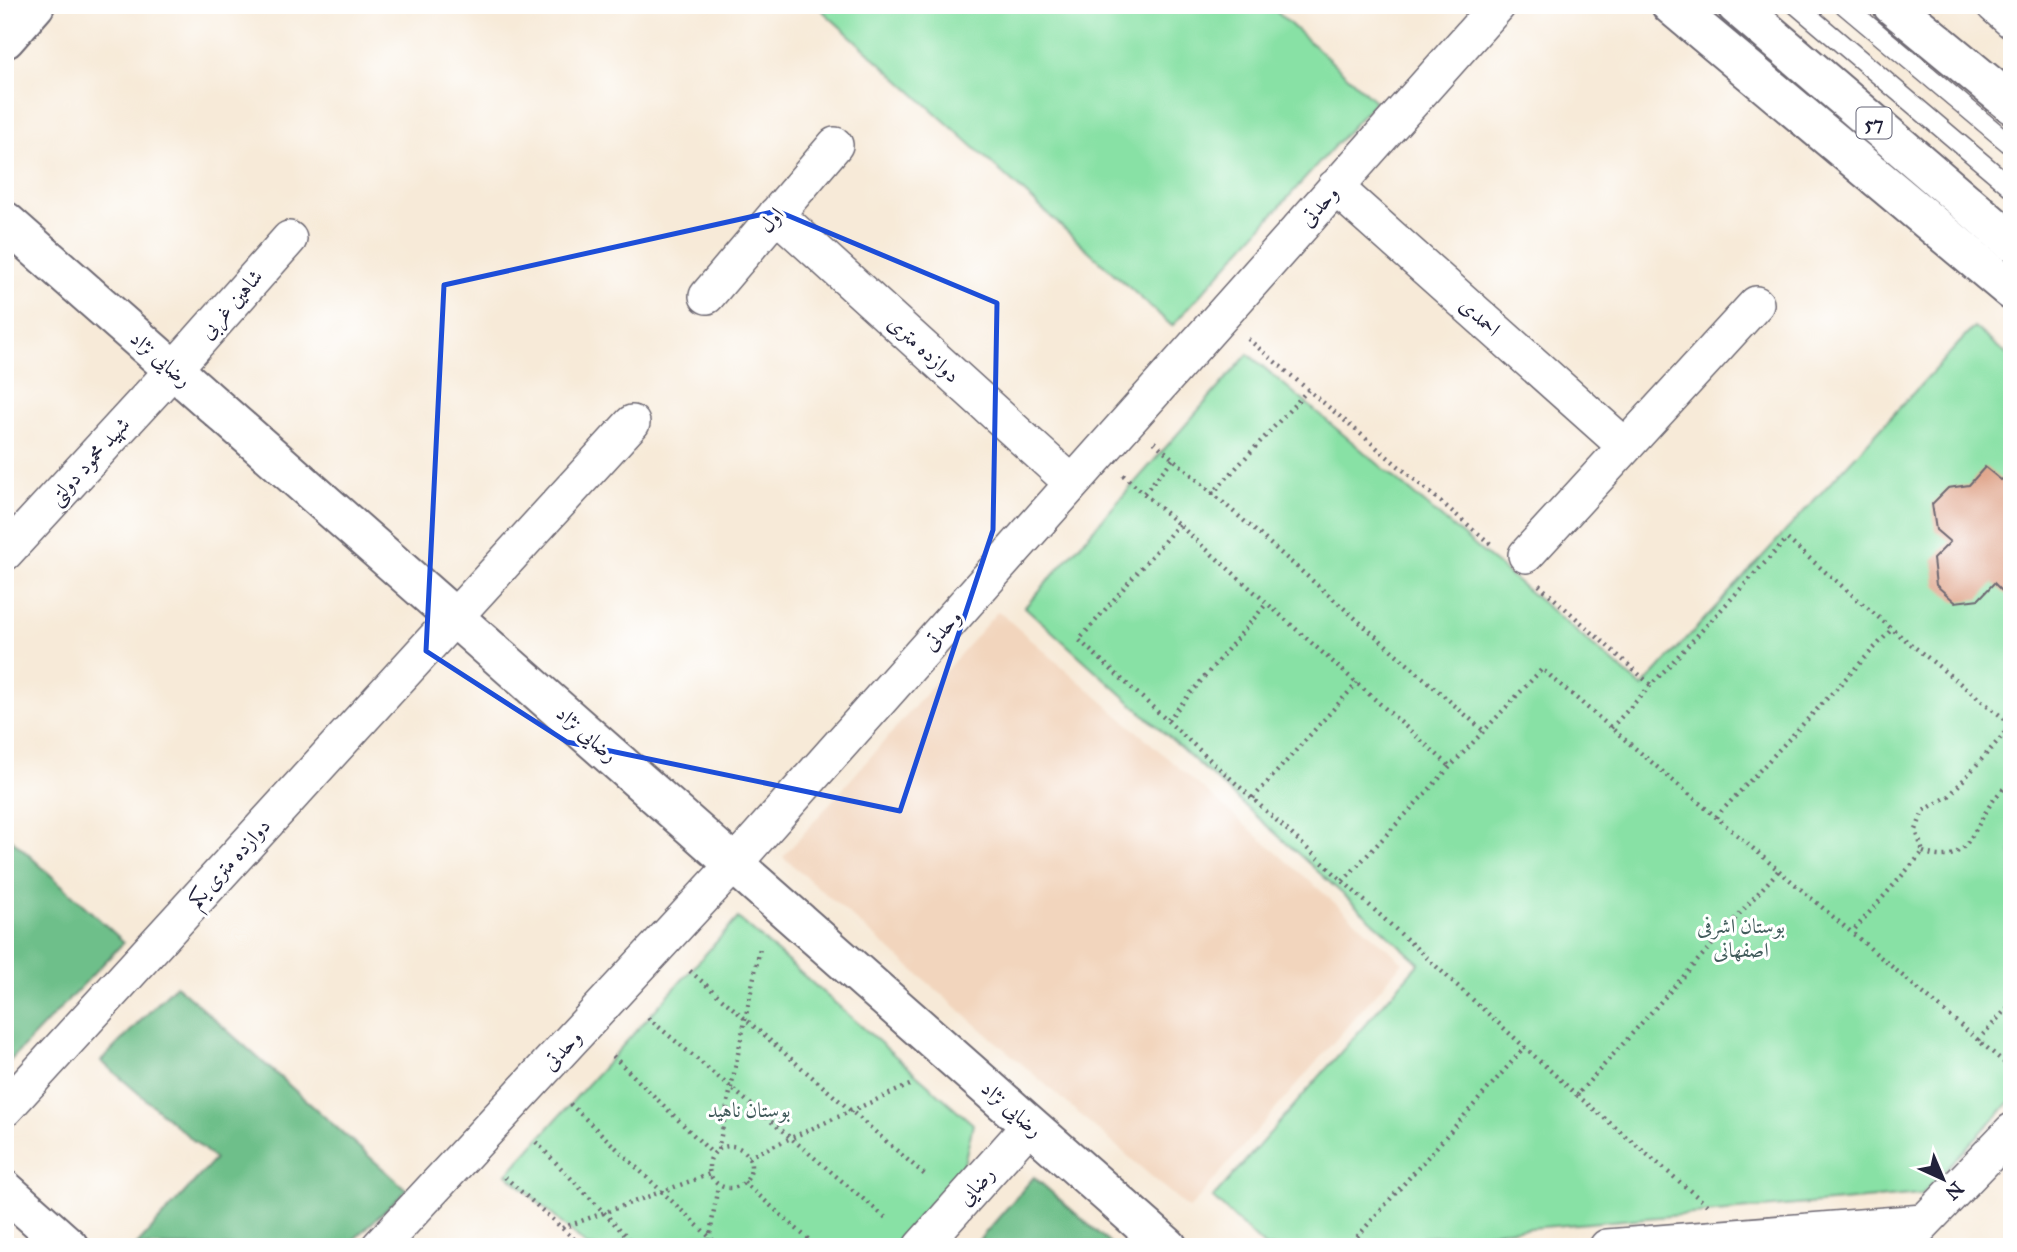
<svg xmlns="http://www.w3.org/2000/svg" width="2017" height="1252" viewBox="0 0 2017 1252" font-family="'IM FELL Great Primer',Amiri,serif">
<style>
.built{fill:#f2d5bd}
.green{fill:#88e1a5;stroke:#558270;stroke-width:2}
.forest{fill:#6ebf8a;stroke:#487062;stroke-width:2}
.building{fill:#db987a}
.lines{fill:none;stroke-linecap:round;stroke-linejoin:round}
.service-casing{stroke:#6d6872;stroke-width:21}
.minor-casing{stroke:#6d6872;stroke-width:38}
.tertiary-casing{stroke:#6d6872;stroke-width:42}
.secondary-casing{stroke:#6d6872;stroke-width:42}
.trunk-casing{stroke:#6d6872;stroke-width:42}
.path{stroke:#6d6872;stroke-width:4.5;stroke-dasharray:2 5;stroke-linecap:butt}
.service{stroke:#fff;stroke-width:18}
.minor{stroke:#fff;stroke-width:35}
.tertiary{stroke:#fff;stroke-width:38}
.secondary{stroke:#fff;stroke-width:38}
.trunk{stroke:#fff;stroke-width:38}
.marked{fill:none;stroke:#1d4ed8;stroke-width:5;stroke-linejoin:round}
.labels{text-anchor:middle;dominant-baseline:central;stroke-width:6;stroke-linejoin:round;paint-order:stroke}
.shield{fill:#fff;stroke:#646476;stroke-width:2}
.shield-label{font-size:19px;font-weight:bold;fill:#22223b}
.street-label{font-size:21px;fill:#22223b;stroke:#fff}
.park-label{font-size:21px;fill:#415b5b;stroke:#fff}
</style>
<rect width="100%" height="100%" fill="#fff"/>
<filter id="ink" filterUnits="userSpaceOnUse"><feTurbulence type="fractalNoise" baseFrequency=".0143" numOctaves="2"/><feDisplacementMap in="SourceGraphic" scale="14" xChannelSelector="R" yChannelSelector="G"/><feConvolveMatrix kernelMatrix="1 2 1 2 8 2 1 2 1" color-interpolation-filters="sRGB"/></filter>
<filter id="wash" filterUnits="userSpaceOnUse"><feTurbulence type="fractalNoise" baseFrequency=".00686" numOctaves="4" result="noise"/><feDisplacementMap in="SourceGraphic" scale="28" xChannelSelector="R" yChannelSelector="G"/><feGaussianBlur stdDeviation="1.57" result="paint"/><feColorMatrix in="noise" values="0 0 0 0 0 0 0 0 0 0 0 0 0 0 0 0 0 1.4 0 .05"/><feComposite in="paint" operator="in"/></filter>
<g filter="url(#wash)">
<rect width="100%" height="100%" fill="#f7ead8"/>
<path class="built" d="M998 611 1403 962 1189 1209 783 857Z"/>
<path class="green" d="M816 5H1269L1375 101 1172 326Z
M1974 327 2012 359V1100L1922 1194 1313 1247H1265L1213 1198 1419 963 1025 607 1248 354 1642 687Z
M738 918 973 1124 963 1168 892 1247H588L507 1174Z"/>
<path class="forest" d="M9 837 124 942 5 1066V841Z
M176 985 407 1190 346 1247 136 1246 215 1159 101 1061Z
M1034 1177 1114 1247H973Z"/>
<g id="blocks">
<path class="building" d="M1985 467 2001 480 2012 474V594H2005L1994 583 1979 599 1955 602 1936 585 1933 559 1950 542 1936 530 1932 504 1948 488 1969 485Z"/>
</g>
</g>
<g filter="url(#ink)">
<use href="#blocks" fill-opacity="0" stroke="#6d6872" stroke-width="2"/>
<g class="lines">
<g class="service-casing">
<path id="service" d="M1796 5 2012 188
M1844 5 2012 146"/>
</g>
<g class="minor-casing">
<path id="minor" d="M1994 5 2012 21
M1335 187 1625 446
M776 214 1072 483
M707 296 835 145
M5 553 173 370 289 239
M1526 555 1756 304
M5 1109 632 423
M1908 1239 2012 1131
M379 1247 734 864 1498 5
M921 1247 1030 1125
M1607 1247 1923 1222"/>
</g>
<g class="tertiary-casing">
<path id="tertiary" d="M5 39 35 5
M5 221 1168 1247
M5 1190 69 1247"/>
</g>
<g class="secondary-casing">
<path id="secondary" d="M1671 5 2012 291"/>
</g>
<g class="trunk-casing">
<path id="trunk" d="M1736 5 2012 242
M1892 5 2012 104"/>
</g>
<path class="path" d="M1248 339 1492 545
M1154 442 1485 732
M1123 475 1452 768
M1144 493 1173 459
M1212 494 1308 390
M1179 524 1079 640 1577 1095
M1539 585 1651 685
M1168 720 1267 603
M1611 728 1787 539 1892 629 2012 725 1949 796 1923 811 1916 830 1923 852 1852 932
M1253 798 1357 683
M1716 817 1892 629
M1923 852C1962 867 1970 838 1987 810 1993 799 2003 789 2012 780
M1343 881 1542 669 2012 1069
M690 971 925 1175
M648 1018 886 1218
M1978 1040 2012 1003
M613 1056 713 1154
M570 1104 720 1247
M536 1142 637 1247
M709 1167a21 21 0 1 1 42 0a21 21 0 1 1-42 0Z
M718 1150 760 948
M748 1157 914 1083
M505 1177 583 1247
M744 1182 817 1247
M1707 1205 1577 1095 1779 870
M562 1228 710 1174
M708 1247 718 1185
M1348 1247 1525 1047"/>
<use href="#service" class="service"/>
<use href="#minor" class="minor"/>
<use href="#tertiary" class="tertiary"/>
<use href="#secondary" class="secondary"/>
<use href="#trunk" class="trunk"/>
</g>
</g>
<path class="marked" d="M777 211 997 303 993 530 900 811 567 742 426 651 444 285Z"/>
<g class="labels">
<rect class="shield" x="1856.5" y="107.5" width="35" height="31" rx="5"/>
<g class="shield-label">
<text x="1874" y="123">57</text>
</g>
<g class="street-label">
<text transform="translate(1319 206) rotate(-48)">وحدتی</text>
<text transform="translate(771 220) rotate(-50)">اول</text>
<text transform="translate(231 304) rotate(-49)">شاهین غربی</text>
<text transform="translate(1480 317) rotate(42)">احمدی</text>
<text transform="translate(924 349) rotate(42)">دوازده متری</text>
<text transform="translate(161 359) rotate(41)">رضایی نژاد</text>
<text transform="translate(89 461) rotate(-48)">شهید محمود دولتی</text>
<text transform="translate(942 630) rotate(-48)">وحدتی</text>
<text transform="translate(587 734) rotate(41)">رضایی نژاد</text>
<text transform="translate(229 863) rotate(-48)">دوازده متری یکم</text>
<text transform="translate(562 1050) rotate(-47)">وحدتی</text>
<text transform="translate(1012 1109) rotate(41)">رضایی نژاد</text>
<text transform="translate(976 1186) rotate(-48)">رضایی</text>
</g>
<g class="park-label">
<text x="1741" y="926">بوستان اشرفی<tspan x="1741" dy="24">اصفهانی</tspan></text>
<text x="749" y="1110">بوستان ناهید</text>
</g>
</g>
<rect width="2017" height="1252" fill="none" stroke="#fff" stroke-width="28"/>
<g transform="translate(1943 1179) rotate(136)" stroke="#ffffff" stroke-width="5" paint-order="stroke">
<path d="M0-5L12 26L0 18L-12 26Z" fill="#22223b"/>
<text y="-10" font-size="19" font-weight="bold" text-anchor="middle" fill="#22223b">N</text>
</g>
</svg>
